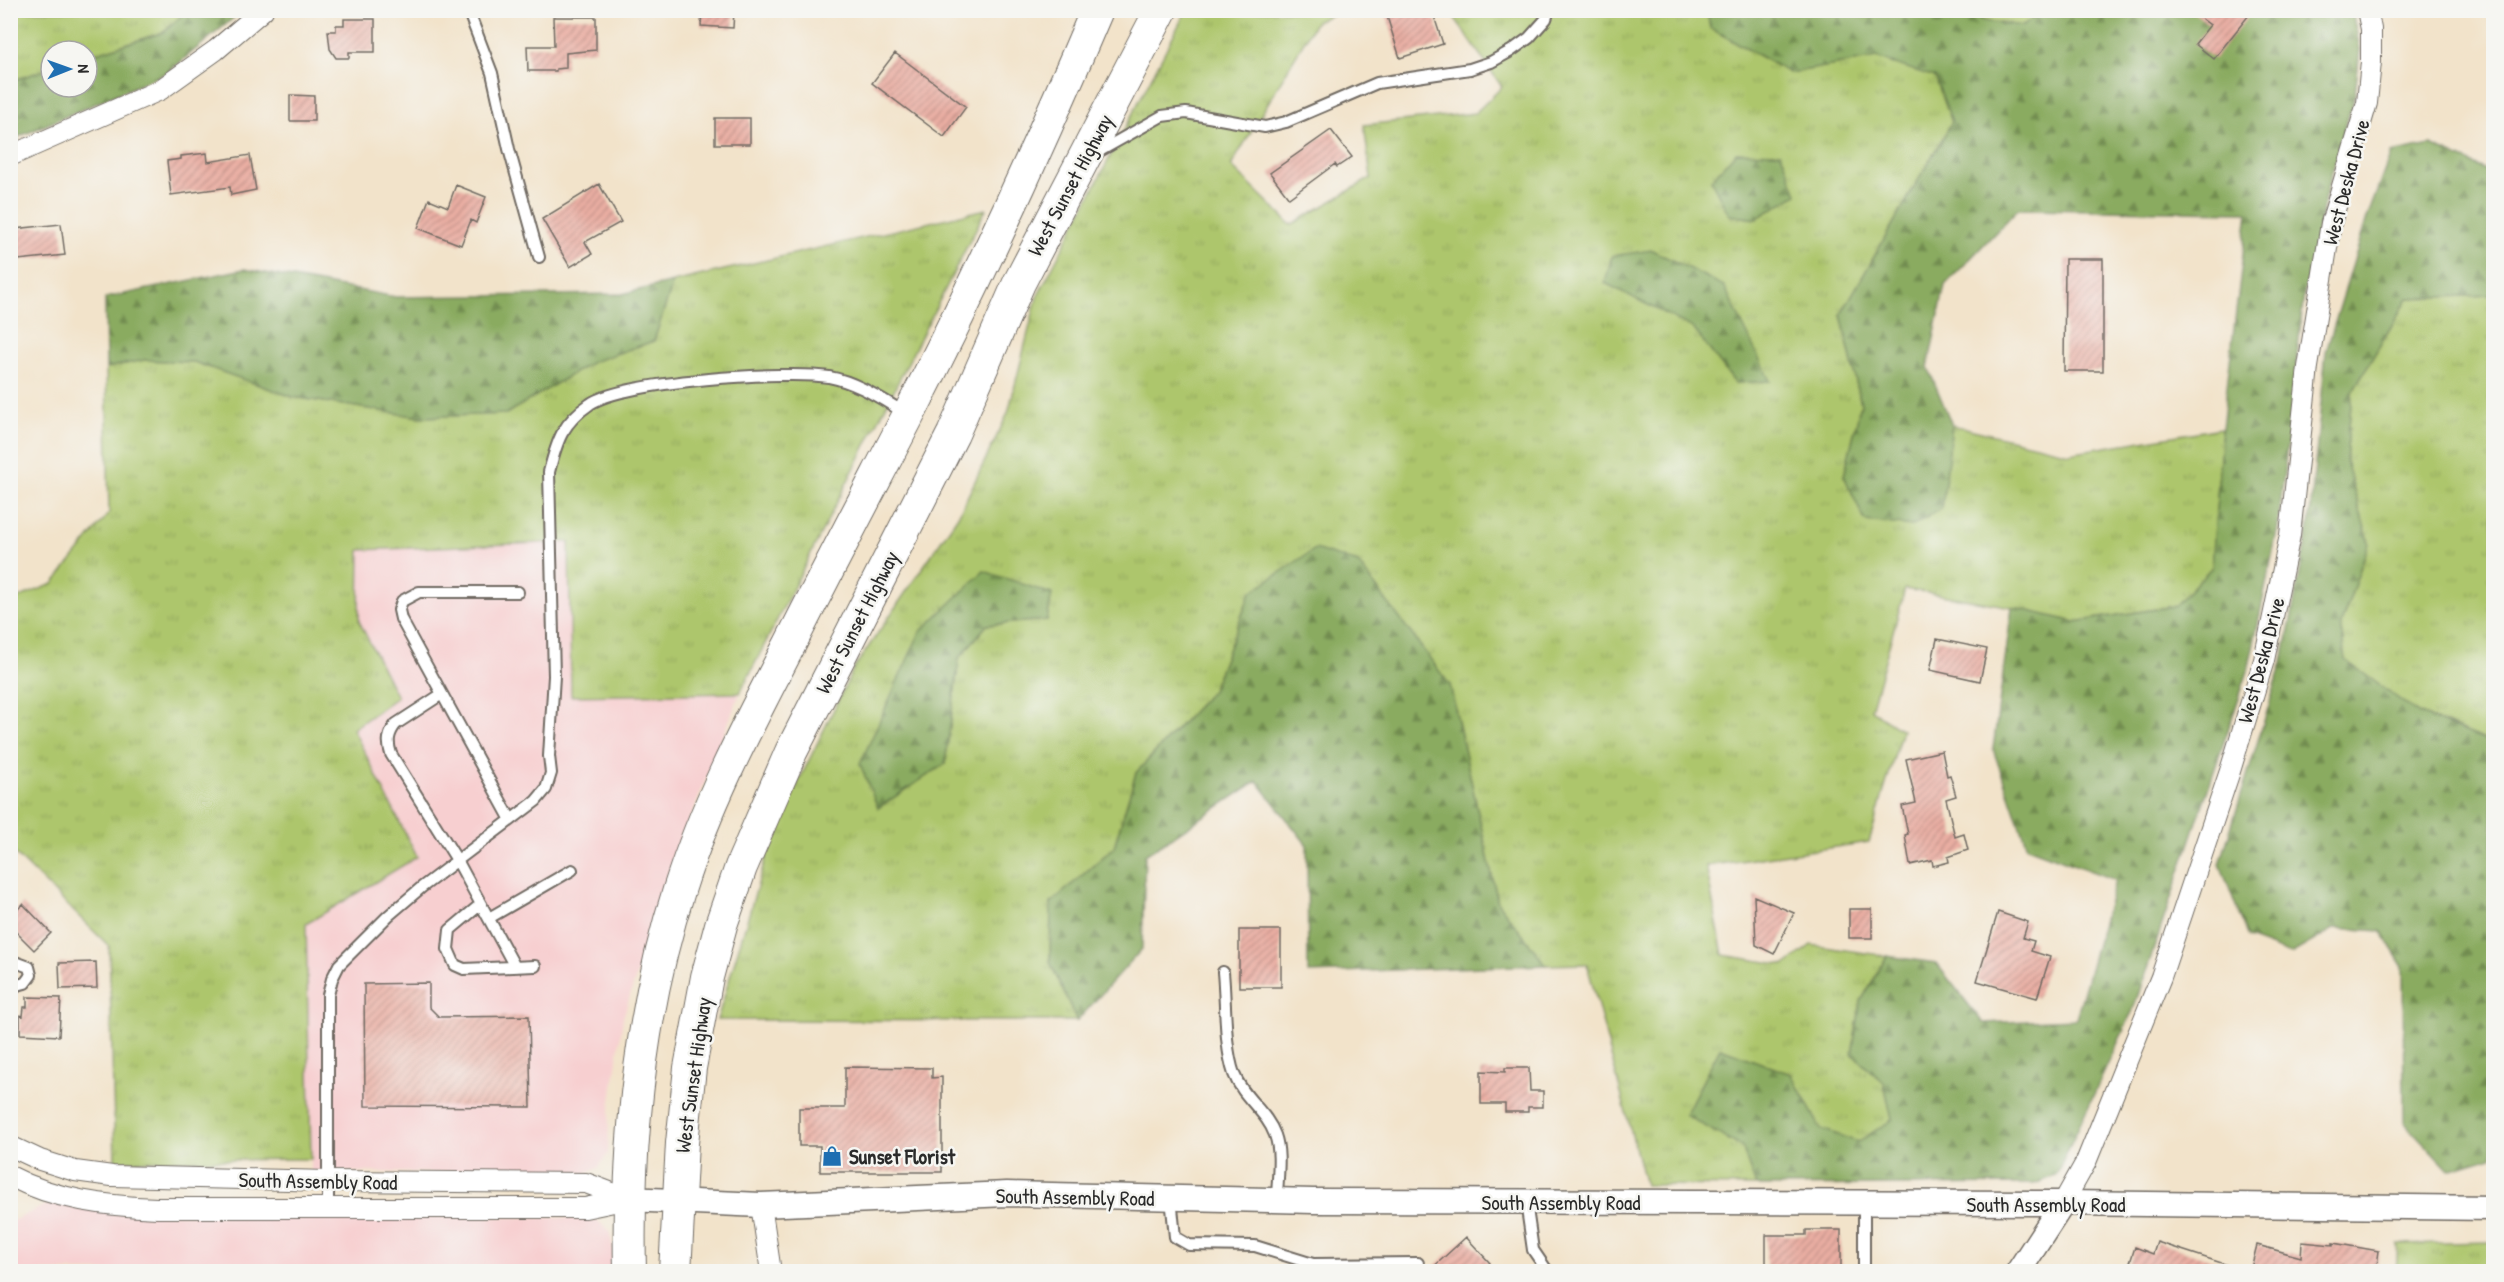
<svg xmlns="http://www.w3.org/2000/svg" width="2504" height="1282" viewBox="0 0 2504 1282" font-family="'Patrick Hand',sans-serif">
<style>
.built{fill:#f7cfd0}
.grass{fill:url(#grass-tufts);stroke:#6c784c;stroke-width:1.5;fill-rule:evenodd}
.forest{fill:url(#forest-firs);stroke:#5a6b46;stroke-width:1.5}
.building{fill:url(#building-hatch)}
.lines{fill:none;stroke-linecap:round;stroke-linejoin:round}
.service-casing{stroke:#716b63;stroke-width:14}
.minor-casing{stroke:#716b63;stroke-width:22}
.tertiary-casing{stroke:#716b63;stroke-width:27}
.primary-casing{stroke:#716b63;stroke-width:34}
.service{stroke:#fff;stroke-width:10}
.minor{stroke:#fff;stroke-width:20}
.tertiary{stroke:#fff;stroke-width:24}
.primary{stroke:#fff;stroke-width:32}
.labels{text-anchor:middle;dominant-baseline:central;stroke-width:5;stroke-linejoin:round;paint-order:stroke}
.street-label{font-size:21px;fill:#2b2b2b;stroke:#f6f6f2}
.poi-label{font-size:21px;font-weight:bold;fill:#2b2b2b;stroke:#f6f6f2;text-anchor:start}
</style>
<defs>
<pattern id="grass-tufts" width="24" height="20" patternUnits="userSpaceOnUse" patternTransform="scale(1.5)"><rect width="24" height="20" fill="#adc66c"/><path d="M3 7l-1-3M5 7V3M7 7l1-3M15 17l-1-3M17 17v-4M19 17l1-3" fill="none" stroke="#95aa5e"/></pattern>
<pattern id="forest-firs" width="22" height="20" patternUnits="userSpaceOnUse" patternTransform="scale(1.5)"><rect width="22" height="20" fill="#8aab60"/><path d="M5 1l3.5 6h-7zM16 11l3.5 6h-7z" fill="#718b4f"/></pattern>
<pattern id="building-hatch" width="6" height="6" patternUnits="userSpaceOnUse" patternTransform="scale(1.5)"><rect width="6" height="6" fill="#eaaea3"/><path d="M-1 1l2-2M0 6l6-6M5 7l2-2" fill="none" stroke="#be8e85"/></pattern>
</defs>
<rect width="100%" height="100%" fill="#f6f6f2"/>
<filter id="ink" filterUnits="userSpaceOnUse"><feTurbulence type="fractalNoise" baseFrequency=".0167" numOctaves="2"/><feDisplacementMap in="SourceGraphic" scale="12" xChannelSelector="R" yChannelSelector="G"/><feConvolveMatrix kernelMatrix="1 2 1 2 8 2 1 2 1" color-interpolation-filters="sRGB"/></filter>
<filter id="wash" filterUnits="userSpaceOnUse"><feTurbulence type="fractalNoise" baseFrequency=".008" numOctaves="4" result="noise"/><feDisplacementMap in="SourceGraphic" scale="24" xChannelSelector="R" yChannelSelector="G"/><feGaussianBlur stdDeviation="1.35" result="paint"/><feColorMatrix in="noise" values="0 0 0 0 0 0 0 0 0 0 0 0 0 0 0 0 0 1.4 0 .05"/><feComposite in="paint" operator="in"/></filter>
<g filter="url(#wash)">
<rect width="100%" height="100%" fill="#f2e3ca"/>
<path class="built" d="M569 542 571 696 740 693 667 878 623 1018 609 1115 608 1154 598 1168 586 1173 311 1172 306 924 417 857 353 729 397 697 359 621 360 550Z
M55 1201 157 1214 580 1218 597 1220 609 1231 613 1247 614 1271H11L10 1222Z"/>
<path class="grass" d="M11 11H187L164 32 87 56V51H51V68L11 81Z
M1186 11H1342L1316 21 1231 166 1291 225 1371 178 1364 125 1475 113 1502 87 1450 11H1707L1710 28 1789 73 1876 58 1936 77 1952 122 1841 314 1861 404 1844 476 1942 508 1952 425 2069 453 2222 428 2212 567 2175 606 2075 622 2012 607 1905 589 1871 710 1902 730 1869 842 1706 866 1723 955 1785 965 1811 945 1887 956 1861 1001 1852 1054 1884 1083 1893 1120 1858 1142 1821 1129 1791 1074 1720 1048 1685 1115 1742 1147 1756 1186 1645 1185 1587 964 1546 965 1498 903 1450 685 1251 592 1212 691 1136 773 1114 847 1051 903 1050 962 1077 1021 717 1020 773 834 854 668 958 516 1008 413 1037 297ZM1711 180 1756 219 1730 215ZM1693 328 1770 381 1735 383ZM984 571 1047 620 987 625 959 658 945 764H860Z
M1967 11H2044L2023 26 1984 21Z
M986 209 740 693 571 696 569 542 360 550 359 621 397 697 353 729 417 857 306 924 311 1159 115 1161 109 946 11 850 10 601 53 584 109 513 106 368 144 360 194 362 293 397 420 417 506 414 592 362 654 341 673 282Z
M2493 295V743L2418 713 2344 660 2341 624 2369 543 2346 461 2352 392 2408 298Z
M2493 1242V1271H2396L2398 1244Z"/>
<path class="forest" d="M187 10 242 11 168 72 11 140V81L51 68V87H87V56L164 32Z
M2044 10 2352 11 2360 49 2355 94 2327 189 2304 293 2278 527 2248 671 2133 1010 2056 1176 2034 1184 1756 1186 1742 1147 1685 1115 1720 1048 1791 1074 1821 1129 1858 1142 1892 1120 1884 1083 1852 1054 1861 1001 1887 956 1936 963 1983 1023 2076 1019 2115 880 2027 847 1993 749 2012 607 2075 622 2175 606 2212 567 2222 428 2248 212 2018 209 1945 285 1928 367 1952 425 1942 508 1913 526 1865 521 1844 476 1861 404 1841 314 1952 122 1935 77 1876 58 1790 73 1710 28 1707 11H1967L1984 21 2023 26Z
M2431 145 2493 173V295L2408 298 2352 392 2346 461 2369 543 2341 624 2345 660 2418 713 2493 743V1155L2492 1157 2449 1170 2404 1122 2403 967 2381 931 2335 928 2291 954 2248 938 2220 864 2284 656 2309 526 2326 352 2366 221 2391 153Z
M1736 152 1781 153 1797 194 1756 219 1729 215 1711 180Z
M1652 250 1724 286 1770 381 1735 383 1693 328 1605 283 1612 256Z
M244 269 396 297 622 294 673 282 654 341 592 362 506 414 420 417 293 397 194 362 144 360 106 368 105 298Z
M1315 549 1358 563 1450 685 1498 903 1546 965 1308 973 1307 845 1257 781 1145 855 1142 949 1077 1021 1050 962 1051 903 1114 847 1136 773 1212 691 1251 592Z
M984 571 1052 594 1047 620 987 625 959 658 945 764 878 808 860 764 920 632Z"/>
<g id="blocks">
<path class="building" d="M702 10H734L733 28 701 26Z
M1385 10H1432L1443 44 1400 58Z
M2190 10H2253L2214 59 2195 44 2210 25Z
M553 17H596V50L566 53V68L556 69V71H528L527 46H554Z
M344 19H375V52H349V58H336L330 49 328 31H336V25H344Z
M895 53 966 107 944 137 872 83Z
M290 95 314 96V121H290Z
M715 118H750V144H715Z
M1331 130 1352 157 1337 167 1335 164 1289 198 1270 173Z
M207 153 208 162 250 155 256 190 231 195 230 187 171 195 167 161 181 159V156Z
M599 184 621 222 585 242 592 254 570 267 542 219Z
M456 185 486 197 476 223 471 220 461 245 418 228 429 199 448 207Z
M61 224 65 255 18 260 14 229Z
M2065 259H2103V371H2064Z
M1937 639 1987 649 1980 681 1930 670Z
M1942 751 1947 776 1950 775 1956 796 1946 799 1955 837 1964 834 1968 850 1948 857 1949 862 1933 866 1932 860 1910 865 1905 835 1908 834 1902 806 1916 803 1906 759Z
M1754 896 1794 913 1774 954 1756 945Z
M23 904 51 933 34 950 10 926V917Z
M1849 909H1872V938H1849Z
M1998 912 2028 922 2023 938 2034 941 2031 951 2050 957 2037 998 1977 981Z
M1239 930H1281V987H1239Z
M96 962 97 988 60 989 59 963Z
M429 983V1007L439 1017 529 1016 531 1107 365 1106 364 984Z
M27 997 61 998 59 1036 20 1034V1015L23 1016 24 1007H27Z
M845 1067 932 1068V1078L942 1077V1172H820V1146H799V1108H845Z
M1505 1068H1529L1530 1091H1543V1107H1528V1112H1505V1104H1481V1071L1505 1072Z
M1806 1230H1841V1272H1766V1235H1806Z
M1466 1237 1490 1263 1480 1272H1428Z
M2157 1242 2237 1268 2236 1272H2127L2135 1247 2153 1254Z
M2302 1242 2333 1245V1243L2379 1251 2376 1272H2250L2257 1245 2301 1257Z"/>
</g>
</g>
<g filter="url(#ink)">
<use href="#blocks" fill-opacity="0" stroke="#716b63" stroke-width="1.5"/>
<g class="lines">
<g class="service-casing">
<path id="service" d="M468 10 492 73 509 149 539 257
M1098 152 1162 116 1186 113 1265 127 1286 122 1377 83 1470 69 1491 62 1511 51 1529 38 1546 19 1549 10
M442 694 396 724C388 734 387 742 391 754L457 860 515 967
M511 820 401 619 399 610 402 601 419 592H518
M481 904 450 930 448 949 455 965 464 969 535 966
M489 918 572 870
M10 960 29 967 31 975 25 983 10 987
M1223 972C1226 1003 1224 1045 1234 1074 1243 1098 1267 1112 1275 1135 1282 1154 1277 1180 1277 1200
M1171 1198 1175 1237 1189 1245 1255 1246 1313 1264 1418 1263
M1526 1202 1533 1250 1548 1272
M1864 1203V1272
M328 1209V995L332 979 339 965 388 916 422 887 536 801 546 789 551 773 549 756 554 676 549 472C557 441 562 423 590 404 622 381 788 370 829 377 857 382 883 400 907 414"/>
</g>
<g class="minor-casing">
<path id="minor" d="M10 156 160 90 216 50 263 10
M10 1146 40 1160 75 1171 112 1176 329 1181 586 1183 628 1199
M10 1176C55 1200 107 1206 157 1208H585L628 1199
M2063 1203 2086 1162 2161 977 2230 771 2264 660 2290 535 2308 367 2331 223 2367 103 2371 62V29L2367 10
M761 1205 771 1272"/>
</g>
<g class="tertiary-casing">
<path id="tertiary" d="M628 1199 761 1205 1007 1194 1313 1201 2063 1203 2494 1208
M2018 1272 2063 1203"/>
</g>
<g class="primary-casing">
<path id="primary" d="M630 1272C627 1142 640 1011 680 887 707 802 749 723 790 644 828 569 867 495 906 420 975 286 1038 149 1097 10
M675 1272 682 1143 690 1068 707 977 721 925 741 867 791 752 953 434 1019 283 1161 10"/>
</g>
<use href="#service" class="service"/>
<use href="#minor" class="minor"/>
<use href="#tertiary" class="tertiary"/>
<use href="#primary" class="primary"/>
</g>
</g>
<defs>
<g id="shop-bare" transform="scale(1.62)"><path d="M-5-2.5h2.3a2.7 3.5 0 0 1 5.4 0H5L5.5 6h-11ZM-1.5-2.5h3a1.5 2.3 0 0 0-3 0Z" fill="#1f6fb2" stroke="#f6f6f2" stroke-width="2.5" paint-order="stroke"/></g>
</defs>
<g fill-rule="evenodd">
<use href="#shop-bare" x="832" y="1156"/>
</g>
<g class="labels">
<g class="street-label">
<text transform="translate(2346 182) rotate(-75)">West Deska Drive</text>
<text transform="translate(1070 185) rotate(-62)">West Sunset Highway</text>
<text transform="translate(857 622) rotate(-63)">West Sunset Highway</text>
<text transform="translate(2261 660) rotate(-75)">West Deska Drive</text>
<text transform="translate(693 1075) rotate(-82)">West Sunset Highway</text>
<text transform="translate(318 1181) rotate(1)">South Assembly Road</text>
<text transform="translate(1075 1197) rotate(1)">South Assembly Road</text>
<text x="1561" y="1202">South Assembly Road</text>
<text x="2046" y="1204">South Assembly Road</text>
</g>
<g class="poi-label">
<text x="849" y="1156">Sunset Florist</text>
</g>
</g>
<rect width="2504" height="1282" fill="none" stroke="#f6f6f2" stroke-width="36"/>
<g transform="translate(69 69) rotate(89)"><circle r="28" fill="#f6f6f2" stroke="#a5a5a2" stroke-width="1.5"/>
<path d="M0-4.5L10 22L0 15L-10 22Z" fill="#1f6fb2"/>
<text y="-9" font-size="16" font-weight="bold" text-anchor="middle" fill="#2b2b2b">N</text>
</g>
</svg>
